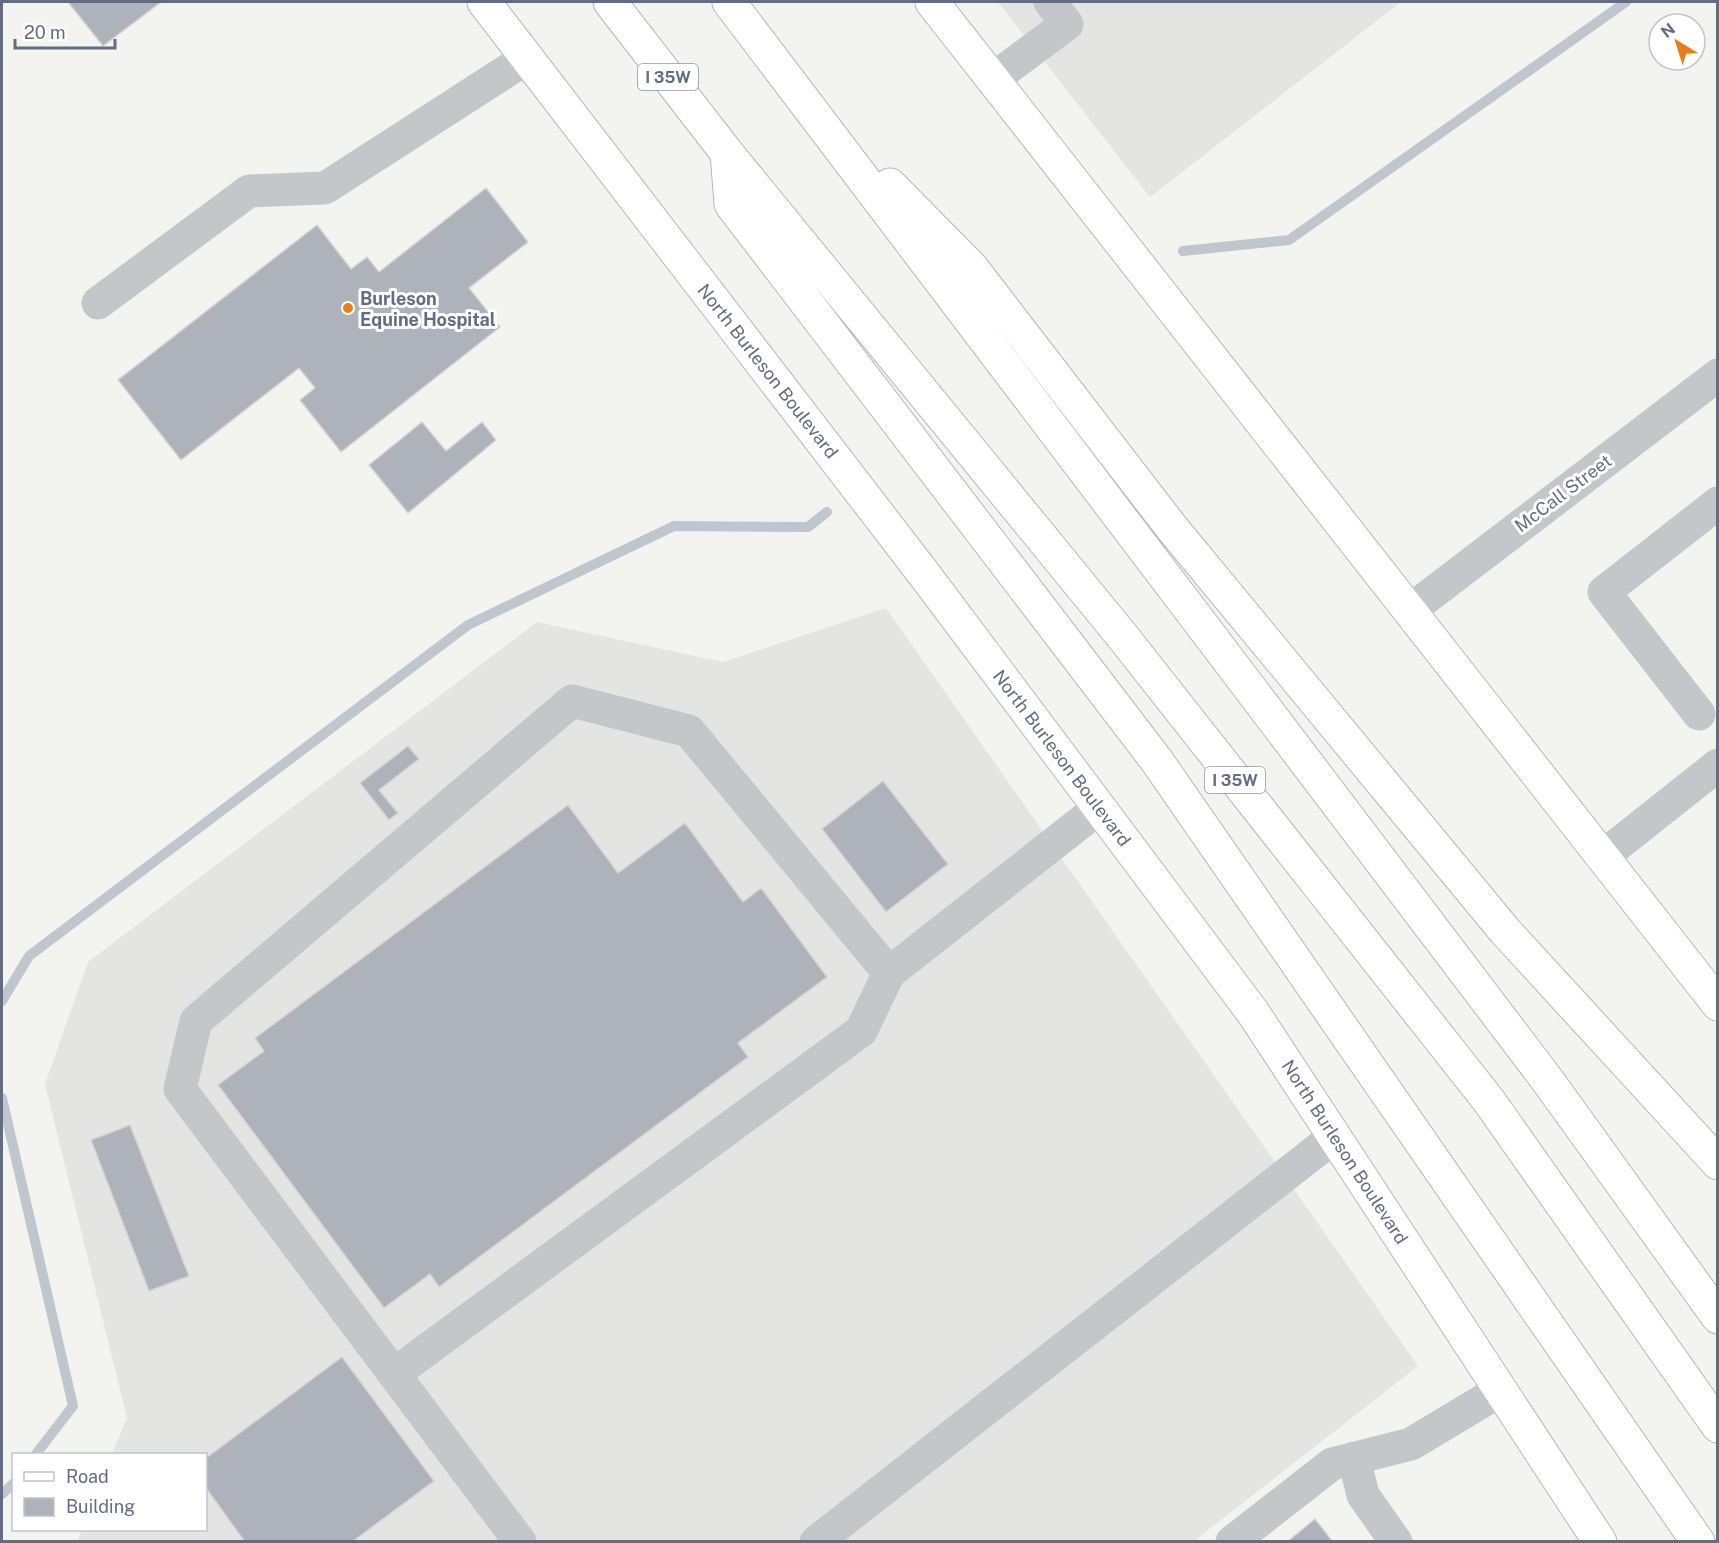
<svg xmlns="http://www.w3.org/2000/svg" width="1719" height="1543" viewBox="0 0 1719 1543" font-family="'Public Sans',sans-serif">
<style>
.built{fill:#e4e4e3}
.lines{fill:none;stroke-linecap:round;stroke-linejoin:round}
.stream{stroke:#bfc6ce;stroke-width:10}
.building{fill:#aeb2ba;stroke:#d4d5d3;stroke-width:1.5}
.major-casing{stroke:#b6b8bd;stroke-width:35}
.highway-casing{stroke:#b6b7bb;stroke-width:35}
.minor{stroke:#c4c6ca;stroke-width:33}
.major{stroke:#fff;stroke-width:33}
.highway{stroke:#fff;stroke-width:33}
.poi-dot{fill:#e87e1b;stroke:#fff;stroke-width:2}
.labels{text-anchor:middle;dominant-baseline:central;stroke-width:6;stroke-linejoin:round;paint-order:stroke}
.shield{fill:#fff;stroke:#9198a8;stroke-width:1.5}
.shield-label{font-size:16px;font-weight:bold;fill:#626c82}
.poi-label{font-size:18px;font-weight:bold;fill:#626c82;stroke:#fff;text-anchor:start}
.street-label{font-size:18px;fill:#626c82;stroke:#fff}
</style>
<rect width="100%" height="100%" fill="#f3f4ef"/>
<path class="built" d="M998 2H1401L1150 197Z
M886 608 1418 1366 1194 1541H77L82 1530H206V1454H112L127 1418 45 1084 88 962 537 622 723 662Z"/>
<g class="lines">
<path class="stream" d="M1183 251 1289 240 1626 2
M2 1001 29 956 468 625 674 526 808 527 827 512
M2 1098 73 1406 36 1454
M2 1494 14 1483"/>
</g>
<path class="building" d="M68 2H161L103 46Z
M486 188 528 242 469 288 500 327 341 452 300 400 315 388 299 368 181 460 118 380 317 225 351 269 367 257 379 272Z
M422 422 446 451 482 422 496 440 408 513 369 465Z
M408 746 419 759 379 790 398 813 389 820 360 783Z
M883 781 948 864 886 912 822 829Z
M568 805 618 873 685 823 743 902 761 888 827 977 738 1043 748 1057 439 1287 430 1274 384 1308 218 1085 264 1051 255 1038Z
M130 1125 189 1276 149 1291 91 1140Z
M342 1357 434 1481 352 1542H245L206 1488V1458Z
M1315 1519 1333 1542H1287Z"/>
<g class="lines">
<g class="major-casing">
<path id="major" d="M484 2 927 578 1254 1014 1600 1542
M932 2 1718 1004"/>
</g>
<g class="highway-casing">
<path id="highway" d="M610 2 727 153 1123 637 1489 1101 1718 1426
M729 2 1548 1081 1718 1317
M727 153 731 204 1157 761 1698 1542
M890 185 971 267 1172 528 1505 931 1718 1163"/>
</g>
<path class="minor" d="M993 79 1067 24 1050 2
M98 303 249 191 325 188 527 58
M1409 611 1718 375
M1699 714 1604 592 1718 503
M1602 857 1718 765
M394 1374 861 1031 889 973
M1354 1458 1363 1495 1396 1542
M520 1542 180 1089 196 1021 572 701 689 731 889 973 1099 808
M816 1542 1334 1137
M1232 1542 1332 1464 1411 1444 1501 1390"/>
<use href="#major" class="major"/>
<use href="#highway" class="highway"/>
</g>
<circle class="poi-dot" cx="348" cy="308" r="6"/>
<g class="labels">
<g class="shield">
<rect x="638" y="64" width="60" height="26" rx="4.5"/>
<rect x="1205" y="767" width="60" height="26" rx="4.5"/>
</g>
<g class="shield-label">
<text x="668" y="77">I 35W</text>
<text x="1235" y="780">I 35W</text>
</g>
<g class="poi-label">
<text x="360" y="298">Burleson<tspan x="360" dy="21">Equine Hospital</tspan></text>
</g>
<g class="street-label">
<text transform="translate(768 371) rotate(52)">North Burleson Boulevard</text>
<text transform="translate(1563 493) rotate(-37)">McCall Street</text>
<text transform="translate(1062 758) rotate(53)">North Burleson Boulevard</text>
<text transform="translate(1345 1152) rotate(57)">North Burleson Boulevard</text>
</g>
</g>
<rect width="1719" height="1543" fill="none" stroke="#626c82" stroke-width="6"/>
<rect x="12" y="1453" width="195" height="78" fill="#ffffff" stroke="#c0c4cd" stroke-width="1.5"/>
<rect x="24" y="1472" width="30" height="9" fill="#ffffff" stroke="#c0c4cd" stroke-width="1.5"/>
<text x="66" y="1483" font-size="18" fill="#626c82">Road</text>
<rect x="24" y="1498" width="30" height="18" fill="#aeb2ba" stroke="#c0c4cd" stroke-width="1.5"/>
<text x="66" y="1513" font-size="18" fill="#626c82">Building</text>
<g transform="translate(1677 42) rotate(322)"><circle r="28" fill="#ffffff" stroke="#c0c4cd" stroke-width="1.5"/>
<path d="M0-4.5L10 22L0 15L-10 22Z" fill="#e87e1b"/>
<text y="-9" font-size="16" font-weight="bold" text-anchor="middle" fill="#626c82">N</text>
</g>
<path d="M15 39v9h100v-9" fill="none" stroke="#626c82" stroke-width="3"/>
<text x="24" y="39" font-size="18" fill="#626c82" stroke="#ffffff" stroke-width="4.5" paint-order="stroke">20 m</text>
</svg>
